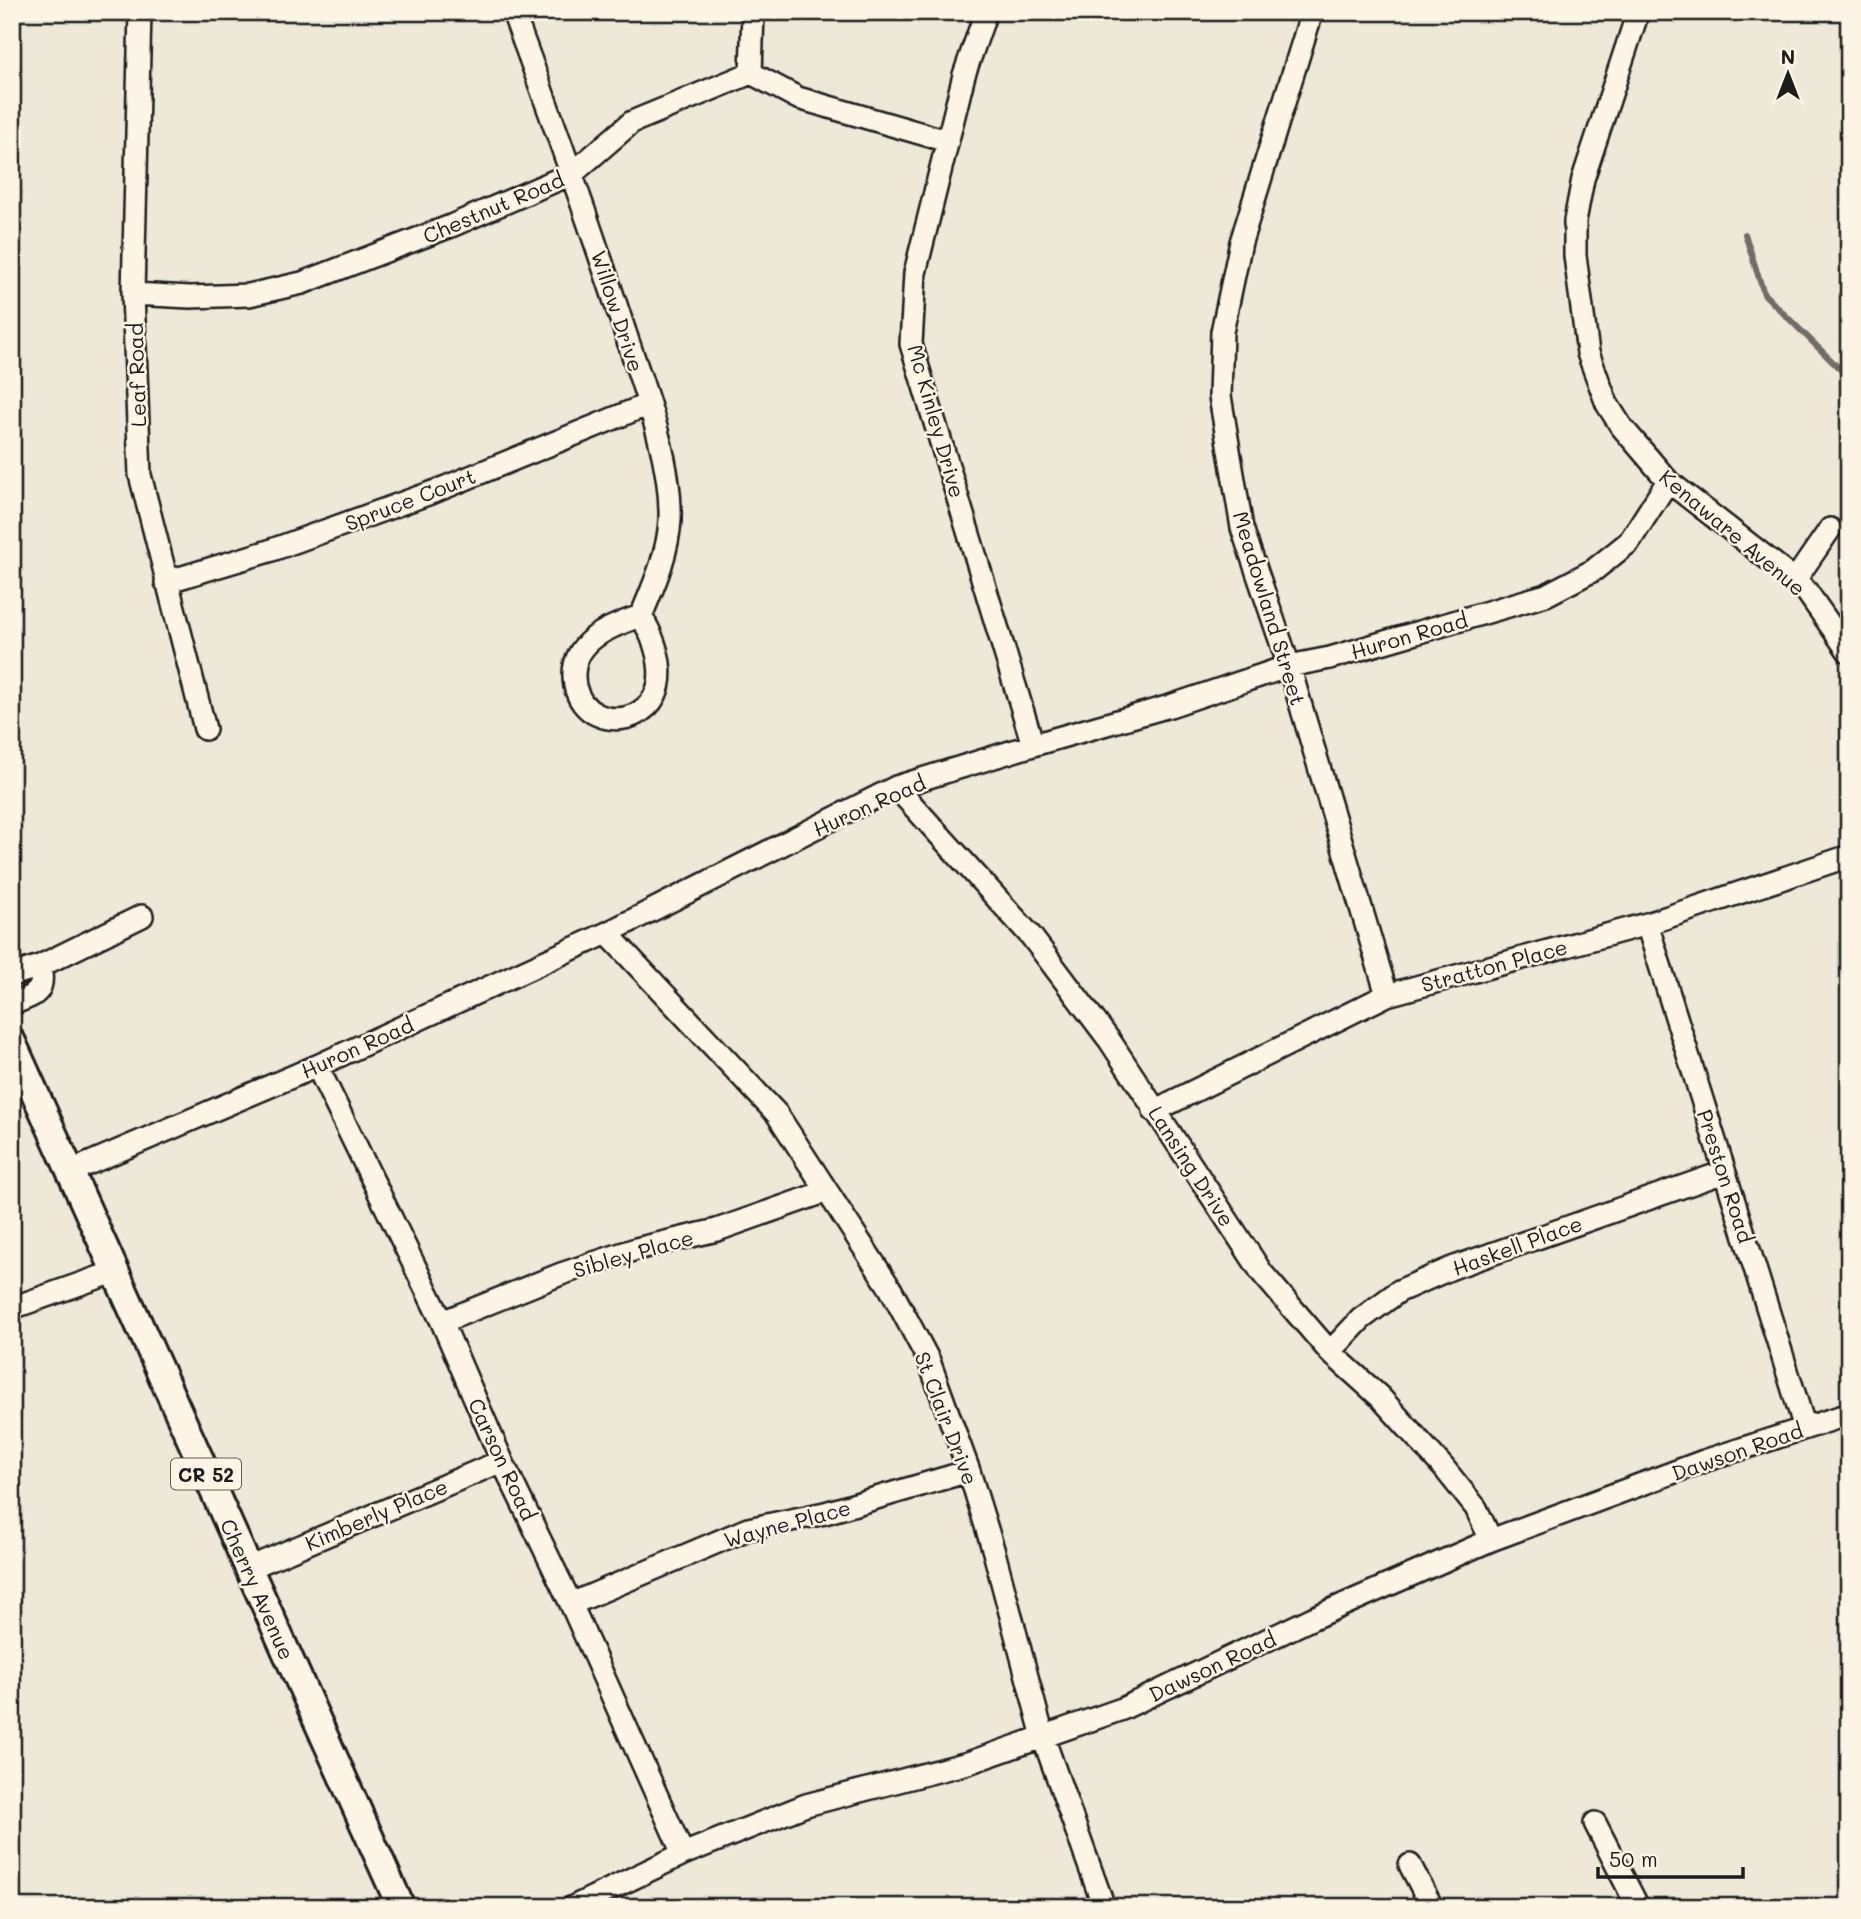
<svg xmlns="http://www.w3.org/2000/svg" width="1861" height="1919" viewBox="0 0 1861 1919" font-family="Mali,sans-serif">
<style>
.lines{fill:none;stroke-linecap:round;stroke-linejoin:round}
.stream{stroke:#6f6c67;stroke-width:6}
.minor-casing{stroke:#1c1c1c;stroke-width:26}
.major-casing{stroke:#1c1c1c;stroke-width:32}
.minor{stroke:#fcf5e5;stroke-width:21}
.major{stroke:#fcf5e5;stroke-width:26}
.labels{text-anchor:middle;dominant-baseline:central;stroke-width:5;stroke-linejoin:round;paint-order:stroke}
.shield{fill:#fcf5e5;stroke:#5f5d58;stroke-width:2}
.shield-label{font-size:19px;font-weight:bold;fill:#1c1c1c}
.street-label{font-size:21px;fill:#1c1c1c;stroke:#fcf5e5}
</style>
<rect width="100%" height="100%" fill="#eee8d9"/>
<filter id="ink" filterUnits="userSpaceOnUse"><feTurbulence type="fractalNoise" baseFrequency=".0143" numOctaves="2"/><feDisplacementMap in="SourceGraphic" scale="14" xChannelSelector="R" yChannelSelector="G"/><feConvolveMatrix kernelMatrix="1 2 1 2 8 2 1 2 1" color-interpolation-filters="sRGB"/></filter>
<g filter="url(#ink)">
<g class="lines">
<path class="stream" d="M1745 234 1764 294 1849 378"/>
<g class="minor-casing">
<path id="minor" d="M140 12 133 294 140 475 205 729
M513 12C552 117 589 222 624 329 643 387 672 458 670 520 668 554 654 585 641 616
M986 12 964 75 915 273 911 344 1033 745
M1312 12 1241 242 1222 332 1220 396 1242 528 1289 666 1387 995
M1638 12 1583 179 1575 221V256L1588 353 1607 404 1621 426 1668 481 1795 580 1807 592 1849 652
M751 73 753 12
M133 294 190 297 249 295 302 283 451 226 573 173 632 122 751 73 798 98 947 141
M1795 580 1830 529
M166 582 269 551 436 491 649 404
M641 616C659 646 675 696 634 715 623 720 609 720 598 715 586 710 578 699 575 686 567 643 607 627 641 616Z
M896 787 1031 936 1110 1041 1262 1273 1330 1352 1380 1397 1444 1468 1476 1508 1491 1540
M1647 924 1805 1428
M607 933 777 1114 890 1288 929 1361 969 1471 994 1552 1043 1737 1104 1907
M12 975 40 966 142 916
M12 1004C34 995 46 994 40 966
M317 1066 442 1322 502 1461 571 1604 683 1854
M1154 1111 1387 995 1647 924 1849 856
M69 1172 317 1066 607 933 896 787 1033 745 1170 706 1289 666 1330 658 1546 595 1594 570 1629 542 1668 481
M12 1308 114 1272
M442 1322 561 1274 636 1249 717 1230 827 1191
M1330 1352 1361 1319 1399 1291 1452 1268 1724 1172
M249 1568 502 1461
M571 1604 748 1529 825 1513 969 1471
M1595 1823 1638 1907
M1410 1865 1432 1907
M573 1907 683 1854 806 1805 968 1763 1122 1709 1313 1618 1491 1540 1704 1461 1849 1414"/>
</g>
<g class="major-casing">
<path id="major" d="M12 1042 401 1907"/>
</g>
<use href="#minor" class="minor"/>
<use href="#major" class="major"/>
</g>
</g>
<g class="labels">
<rect class="shield" x="171" y="1458.5" width="70" height="31" rx="5"/>
<g class="shield-label">
<text x="206" y="1474">CR 52</text>
</g>
<g class="street-label">
<text transform="translate(493 207) rotate(-23)">Chestnut Road</text>
<text transform="translate(618 311) rotate(72)">Willow Drive</text>
<text transform="translate(136 375) rotate(-92)">Leaf Road</text>
<text transform="translate(937 421) rotate(74)">Mc Kinley Drive</text>
<text transform="translate(410 499) rotate(-21)">Spruce Court</text>
<text transform="translate(1733 532) rotate(40)">Kenaware Avenue</text>
<text transform="translate(1270 608) rotate(73)">Meadowland Street</text>
<text transform="translate(1409 635) rotate(-16)">Huron Road</text>
<text transform="translate(869 805) rotate(-24)">Huron Road</text>
<text transform="translate(1494 965) rotate(-15)">Stratton Place</text>
<text transform="translate(357 1047) rotate(-24)">Huron Road</text>
<text transform="translate(1192 1166) rotate(57)">Lansing Drive</text>
<text transform="translate(1726 1176) rotate(72)">Preston Road</text>
<text transform="translate(1517 1245) rotate(-20)">Haskell Place</text>
<text transform="translate(633 1253) rotate(-16)">Sibley Place</text>
<text transform="translate(947 1418) rotate(69)">St Clair Drive</text>
<text transform="translate(1737 1451) rotate(-19)">Dawson Road</text>
<text transform="translate(503 1459) rotate(65)">Carson Road</text>
<text transform="translate(376 1514) rotate(-23)">Kimberly Place</text>
<text transform="translate(787 1523) rotate(-15)">Wayne Place</text>
<text transform="translate(258 1589) rotate(66)">Cherry Avenue</text>
<text transform="translate(1212 1666) rotate(-25)">Dawson Road</text>
</g>
</g>
<rect width="1861" height="1919" fill="none" stroke="#fcf5e5" stroke-width="42"/>
<rect x="21" y="21" width="1819" height="1877" fill="none" stroke="#1c1c1c" stroke-width="2.5" filter="url(#ink)"/>
<g transform="translate(1788 74)" stroke="#fcf5e5" stroke-width="5" paint-order="stroke">
<path d="M0-5L12 26L0 18L-12 26Z" fill="#1c1c1c"/>
<text y="-10" font-size="19" font-weight="bold" text-anchor="middle" fill="#1c1c1c">N</text>
</g>
<path d="M1598 1867v10h145v-10" fill="none" stroke="#1c1c1c" stroke-width="3.5"/>
<text x="1609" y="1867" font-size="21" fill="#1c1c1c" stroke="#fcf5e5" stroke-width="5" paint-order="stroke">50 m</text>
</svg>
